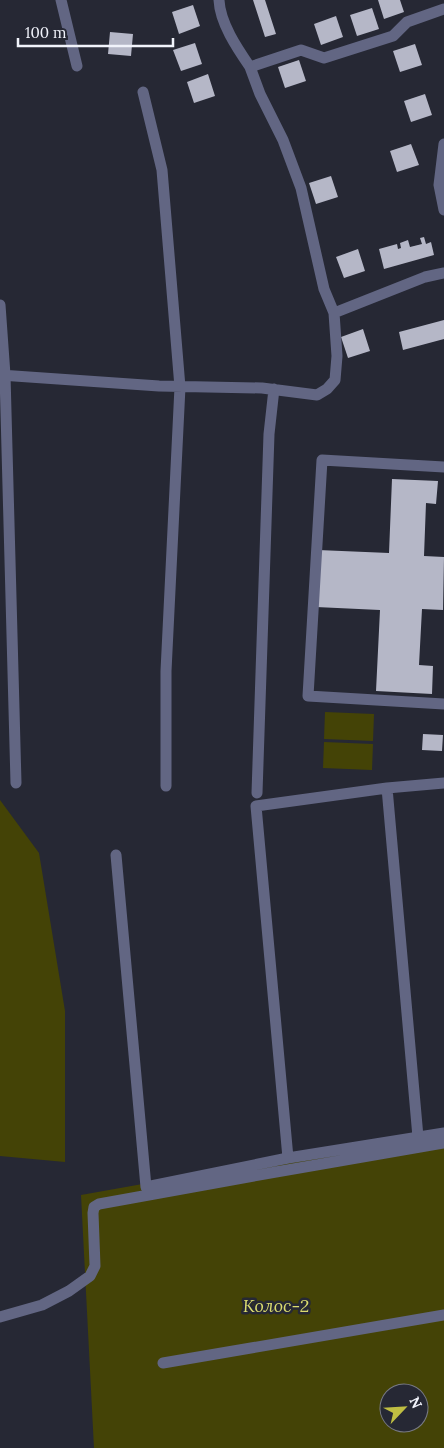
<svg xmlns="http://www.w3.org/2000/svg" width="444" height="1448" viewBox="0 0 444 1448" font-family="Lora,serif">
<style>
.green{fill:#444306;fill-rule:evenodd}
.building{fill:#b5b7c7}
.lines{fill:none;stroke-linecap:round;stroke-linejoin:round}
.minor{stroke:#626683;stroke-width:11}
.labels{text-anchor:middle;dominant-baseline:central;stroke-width:5;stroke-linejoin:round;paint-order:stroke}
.park-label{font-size:18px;font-style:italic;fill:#dbdc6f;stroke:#262834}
</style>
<rect width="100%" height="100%" fill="#262834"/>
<path class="green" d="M325 712 374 714 373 741 324 739Z
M324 742 373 744 372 770 323 768Z
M0 800 39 853 65 1011V1162L0 1156Z
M444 1130V1448H94L81 1195ZM389 1393H419V1423H389Z"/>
<path class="building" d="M253 0H265L276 34 265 37Z
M378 0H400L404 12 384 19Z
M193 5 200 26 179 34 172 12Z
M372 8 379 29 357 36 350 15Z
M336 16 343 37 321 45 314 24Z
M110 32 133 34 131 56 108 54Z
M195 43 202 64 181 71 173 50Z
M415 44 422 65 400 72 393 51Z
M299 60 306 81 285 88 278 67Z
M208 74 215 96 194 103 187 82Z
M425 94 432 115 411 122 404 101Z
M411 144 419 165 397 172 390 151Z
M331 176 338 197 316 204 309 183Z
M424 237 426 244 431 242 434 255 384 269 379 249 397 244 398 249 401 248 400 243 408 240 410 247 422 244 420 238Z
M358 249 365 271 344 278 336 257Z
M444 320V339L403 350 399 332Z
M363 329 370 351 348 358 341 337Z
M392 479 438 481 436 504 426 503 424 556 444 557 443 610 422 609 419 665 433 666 432 694 376 691 380 610 316 607 318 550 389 553Z
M423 734 443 735 442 751 422 750Z"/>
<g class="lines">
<path class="minor" d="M61 0 77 66
M219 0C220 23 237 48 250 67L301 50 324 58 393 36 407 22 444 9
M143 92 162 170 180 387 166 671V786
M444 144 439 185 444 210
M0 305 5 375 16 783
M334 313 425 277 444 273
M0 375 159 386 262 388 317 395 327 389 335 380 337 356 334 313 324 289 301 188 283 140 260 94 250 67
M444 467 322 460 308 696 444 704
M387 788 418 1137
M257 793 269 434 274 389
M116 855 146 1187 288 1158 256 806 387 788 444 783
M288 1158 444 1133
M0 1317 42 1305 69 1291 90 1276 95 1266 93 1213 94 1207 99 1204 276 1172 444 1143
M163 1363 444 1315"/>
</g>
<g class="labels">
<g class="park-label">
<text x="276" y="1305">Колос-2</text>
</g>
</g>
<g transform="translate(404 1408) rotate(65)"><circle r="24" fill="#262834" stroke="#777984"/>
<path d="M0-4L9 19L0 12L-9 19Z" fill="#bfbe42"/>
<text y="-8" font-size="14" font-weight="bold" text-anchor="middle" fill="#f1f3fb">N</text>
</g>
<path d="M18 38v8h155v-8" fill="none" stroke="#f1f3fb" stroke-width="2.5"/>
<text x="25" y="38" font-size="15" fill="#f1f3fb" stroke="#262834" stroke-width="4" paint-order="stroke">100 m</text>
</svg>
